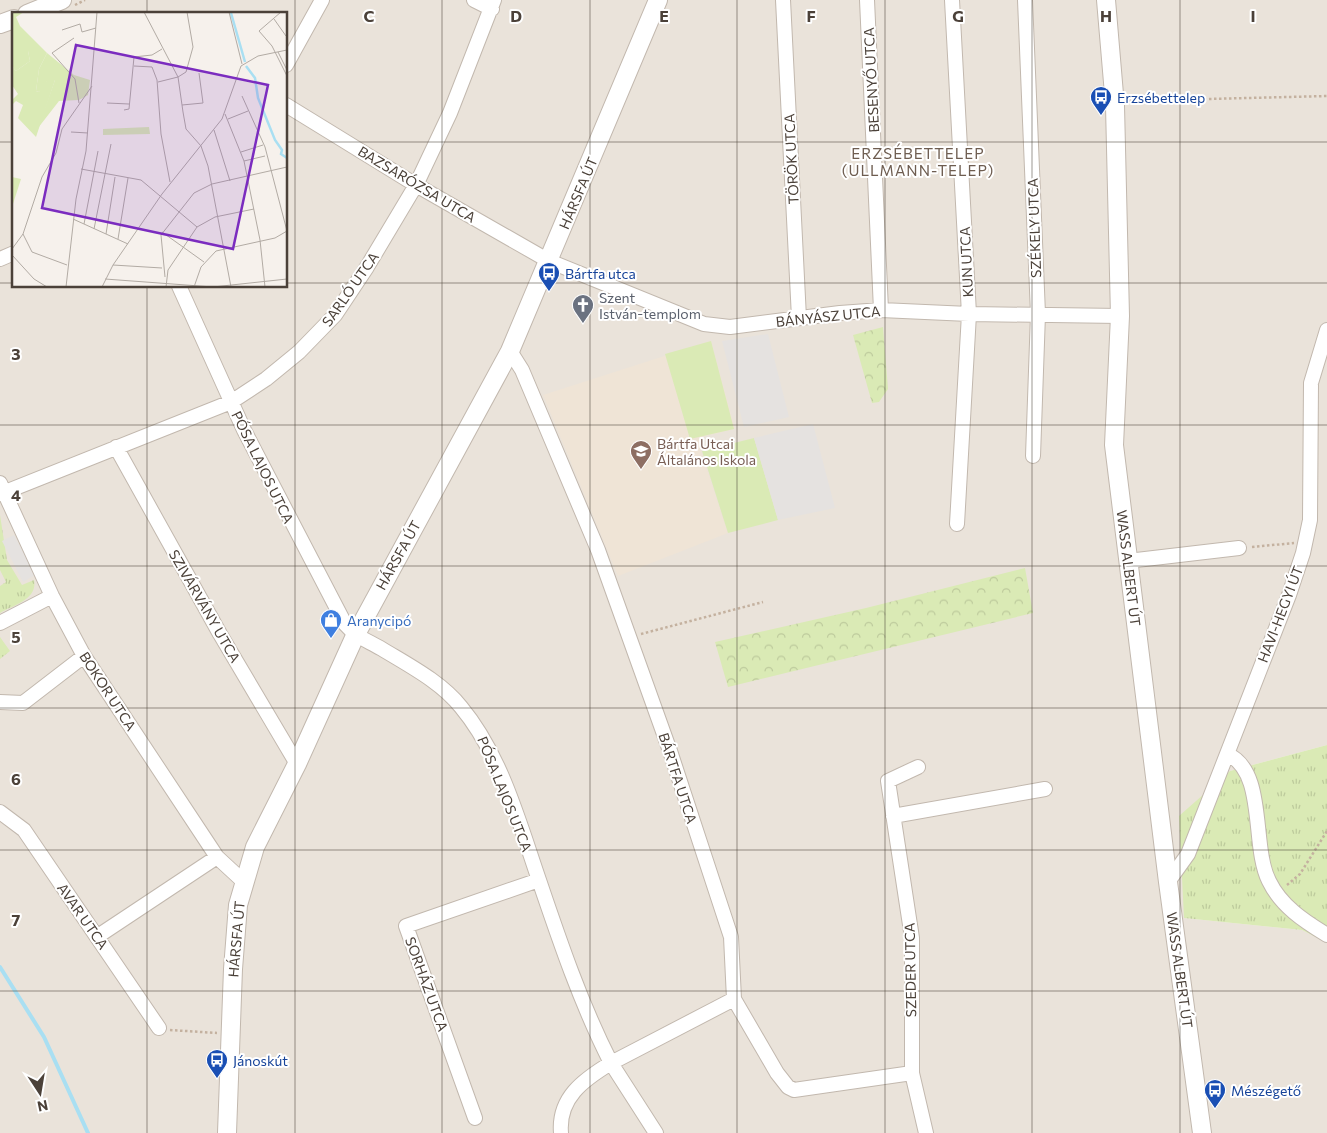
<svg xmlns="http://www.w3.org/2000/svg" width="1327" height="1133" viewBox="0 0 1327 1133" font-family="Commissioner,sans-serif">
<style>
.residential{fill:#eae3da;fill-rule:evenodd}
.education{fill:#efe4d6}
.grass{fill:url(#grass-tufts)}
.forest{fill:url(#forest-crowns)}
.garden{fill:#daeab5}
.parking{fill:#e5e2e0}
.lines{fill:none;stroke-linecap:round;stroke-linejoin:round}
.stream{stroke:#a9dff2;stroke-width:4}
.minor-casing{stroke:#c2b8ae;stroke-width:16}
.tertiary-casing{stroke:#c2b8ae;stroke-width:20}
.path{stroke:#c4b19f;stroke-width:2.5;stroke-dasharray:2.5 2.5;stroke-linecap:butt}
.minor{stroke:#fff;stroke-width:14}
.tertiary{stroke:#fff;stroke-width:18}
.grid{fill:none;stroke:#4b4139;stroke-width:1;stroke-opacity:0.55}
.labels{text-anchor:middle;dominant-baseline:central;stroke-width:4;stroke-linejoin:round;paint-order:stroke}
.street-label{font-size:14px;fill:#4b4139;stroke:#fff}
.transit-label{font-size:14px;fill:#164399;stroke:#fff;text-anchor:start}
.worship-label{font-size:14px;fill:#5b616d;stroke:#fff;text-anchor:start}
.education-label{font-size:14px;fill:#785e54;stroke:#fff;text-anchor:start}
.shop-label{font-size:14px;fill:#366cbe;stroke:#fff;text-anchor:start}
.neighbourhood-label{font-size:15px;letter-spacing:1px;fill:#6e5d50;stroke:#fff}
.inset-river{fill:none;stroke:#a9dff2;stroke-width:2.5}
.inset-road{fill:none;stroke:#b2aba4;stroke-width:1}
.view{fill:#7b2cbf;fill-opacity:0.15;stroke:#7b2cbf;stroke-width:2.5}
.inset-edge{fill:none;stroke:#4b4139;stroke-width:2.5}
.grid-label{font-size:16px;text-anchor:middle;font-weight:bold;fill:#4b4139;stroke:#fff;stroke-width:4;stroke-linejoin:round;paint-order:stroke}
</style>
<defs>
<pattern id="grass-tufts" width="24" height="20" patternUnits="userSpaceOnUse" patternTransform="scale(1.25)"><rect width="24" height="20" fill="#daeab5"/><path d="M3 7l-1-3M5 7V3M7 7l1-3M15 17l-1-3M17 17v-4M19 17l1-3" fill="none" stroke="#bdca9c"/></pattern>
<pattern id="forest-crowns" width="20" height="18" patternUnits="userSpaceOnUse" patternTransform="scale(1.25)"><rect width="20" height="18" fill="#daeab5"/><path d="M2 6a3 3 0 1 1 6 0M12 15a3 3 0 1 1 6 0" fill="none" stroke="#bdca9c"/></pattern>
</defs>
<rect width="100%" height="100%" fill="#f6f1ec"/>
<path class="residential" d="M0 0H1327V745L1230 771 1184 918 1302 930 1327 943V1133H0ZM14 14H286V286H14Z"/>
<path class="education" d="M711 341 735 429 702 437 699 444 728 533 618 576 543 395Z"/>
<path class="grass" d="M0 515 7 560 22 585 34 580C38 599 14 605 0 613V586L6 582 0 570Z
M0 637 10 651 0 659Z
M1327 745V943L1302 930 1184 918 1179 816 1230 771Z"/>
<path class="forest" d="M883 327 888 389 879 402 872 403 853 335Z
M1025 568 1033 613 728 687 715 642 866 608Z"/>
<path class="garden" d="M711 341 734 429 690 439 665 354Z
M754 438 778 520 728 533 702 451Z"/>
<path class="parking" d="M768 334 789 417 744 427 722 341Z
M813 424 835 508 778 520 754 438Z
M14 535 35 575 23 582 2 541Z"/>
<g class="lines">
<path class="stream" d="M0 967 44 1037 88 1133"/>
<g class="minor-casing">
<path id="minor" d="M474 0 492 9
M783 0 799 318
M867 0 881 310
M952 0 969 314 957 524
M1025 0 1038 314 1033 456
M286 65 322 0
M286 105 416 185 549 261 704 324 730 327 840 313 881 310 969 314 1120 316
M0 259 14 253
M179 286 244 430 345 624C357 638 367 640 382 649 410 666 441 682 461 707 501 755 519 822 539 880 560 942 581 1004 611 1063 583 1080 558 1098 561 1133
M510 351 522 370 598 550 670 751 731 937 734 999 777 1073 788 1087 794 1090 912 1073
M116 447 220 634 297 764
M0 483 52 596 84 656 217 857 244 882
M0 494 231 402 266 379 299 352 335 315 367 267 416 185 450 113 494 0
M1128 561 1239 548
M0 623 52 596
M0 702 23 703 84 656
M1227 754C1267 771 1251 846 1269 881 1281 906 1304 921 1327 935
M918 767 888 781 912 938V1073L926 1133
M0 812 24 830 159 1028
M893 816 1045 789
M1168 882 1188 854 1289 595 1303 553 1310 520 1311 383 1327 330
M98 936 217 857
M475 1118 406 926 539 880
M656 1133 611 1063 734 999"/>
</g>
<g class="tertiary-casing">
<path id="tertiary" d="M1106 0 1115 106 1120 316 1114 445 1168 882 1202 1133
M27 14 62 0
M0 24 14 19
M227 1133 233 969 238 905 255 847 297 764 355 636 510 351 658 0"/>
</g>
<path class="path" d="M75 5 85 0
M1129 101 1327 96
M1252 547 1294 543
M641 634 763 602
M1287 885 1300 874 1327 831
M170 1030 217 1033"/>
<use href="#minor" class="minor"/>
<use href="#tertiary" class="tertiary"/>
</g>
<path class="grid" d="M147 0V14M295 0V1133M442 0V1133M590 0V1133M737 0V1133M885 0V1133M1032 0V1133M1180 0V1133M0 142H14M286 142H1327M0 283H14M286 283H1327M147 286V1133M0 425H1327M0 566H1327M0 708H1327M0 850H1327M0 991H1327"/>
<defs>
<g id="bus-pin" transform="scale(1.125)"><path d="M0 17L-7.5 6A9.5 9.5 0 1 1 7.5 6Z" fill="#1a4fb4" stroke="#fff"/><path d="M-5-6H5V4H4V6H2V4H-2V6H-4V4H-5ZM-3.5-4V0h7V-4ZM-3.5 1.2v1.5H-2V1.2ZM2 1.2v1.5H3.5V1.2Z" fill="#fff"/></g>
<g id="church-pin" transform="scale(1.125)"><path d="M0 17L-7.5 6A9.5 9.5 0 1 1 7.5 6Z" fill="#6b7280" stroke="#fff"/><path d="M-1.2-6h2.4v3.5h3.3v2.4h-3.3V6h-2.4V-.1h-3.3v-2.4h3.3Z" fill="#fff"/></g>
<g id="school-pin" transform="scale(1.125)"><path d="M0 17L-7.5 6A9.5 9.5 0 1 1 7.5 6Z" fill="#8d6e63" stroke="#fff"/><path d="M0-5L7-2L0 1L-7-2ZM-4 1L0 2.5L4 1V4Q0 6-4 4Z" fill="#fff"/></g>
<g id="shop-pin" transform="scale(1.125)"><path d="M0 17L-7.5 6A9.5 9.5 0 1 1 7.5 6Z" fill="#3f7fe0" stroke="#fff"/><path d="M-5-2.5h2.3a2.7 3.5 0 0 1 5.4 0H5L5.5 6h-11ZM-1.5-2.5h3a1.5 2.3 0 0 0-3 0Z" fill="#fff"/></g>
</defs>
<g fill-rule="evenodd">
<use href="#bus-pin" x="1101" y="97"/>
<use href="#bus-pin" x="549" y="273"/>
<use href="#church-pin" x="583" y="305"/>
<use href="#school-pin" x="641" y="451"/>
<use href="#shop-pin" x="331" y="620"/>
<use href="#bus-pin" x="217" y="1060"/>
<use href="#bus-pin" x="1215" y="1090"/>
</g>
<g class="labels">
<g class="street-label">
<text transform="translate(871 80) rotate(-93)">BESENYŐ UTCA</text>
<text transform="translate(791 159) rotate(-93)">TÖRÖK UTCA</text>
<text transform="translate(417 184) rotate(31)">BAZSARÓZSA UTCA</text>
<text transform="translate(578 193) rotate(-67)">HÁRSFA ÚT</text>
<text transform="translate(1034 228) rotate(-92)">SZÉKELY UTCA</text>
<text transform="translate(966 262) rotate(-93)">KUN UTCA</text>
<text transform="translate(350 289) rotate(-55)">SARLÓ UTCA</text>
<text transform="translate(828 316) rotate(-6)">BÁNYÁSZ UTCA</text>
<text transform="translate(263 467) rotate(64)">PÓSA LAJOS UTCA</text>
<text transform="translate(398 555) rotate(-61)">HÁRSFA ÚT</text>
<text transform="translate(1129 568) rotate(83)">WASS ALBERT ÚT</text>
<text transform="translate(205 606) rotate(60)">SZIVÁRVÁNY UTCA</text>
<text transform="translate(1280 614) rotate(-69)">HAVI-HEGYI ÚT</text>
<text transform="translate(108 691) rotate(57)">BOKOR UTCA</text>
<text transform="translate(678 778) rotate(72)">BÁRTFA UTCA</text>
<text transform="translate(505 794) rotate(68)">PÓSA LAJOS UTCA</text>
<text transform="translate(83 916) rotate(55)">AVAR UTCA</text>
<text transform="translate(236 939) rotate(-85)">HÁRSFA ÚT</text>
<text transform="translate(910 970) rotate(-91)">SZEDER UTCA</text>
<text transform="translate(1180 970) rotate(82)">WASS ALBERT ÚT</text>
<text transform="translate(427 984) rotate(70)">SORHÁZ UTCA</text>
</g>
<g class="transit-label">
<text x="1117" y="97">Erzsébettelep</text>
<text x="565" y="273">Bártfa utca</text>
<text x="233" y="1060">Jánoskút</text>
<text x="1231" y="1090">Mészégető</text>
</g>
<g class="worship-label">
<text x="599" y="297">Szent<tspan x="599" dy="16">István-templom</tspan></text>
</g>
<g class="education-label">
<text x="657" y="443">Bártfa Utcai<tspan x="657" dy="16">Általános Iskola</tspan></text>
</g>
<g class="shop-label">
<text x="347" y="620">Aranycipó</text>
</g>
<g class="neighbourhood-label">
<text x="918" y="153">ERZSÉBETTELEP<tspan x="918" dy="17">(ULLMANN-TELEP)</tspan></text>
</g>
</g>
<g transform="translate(12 12)">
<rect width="275" height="275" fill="#f6f1ec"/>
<path d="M0 39H16L18 49 4 59 0 54ZM35 41 62 63 78 68 76 83 67 88 47 89 26 116 43 68 35 69 27 80 24 79 27 57Z" fill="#daeab5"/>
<path d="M0 0H12L4 5 8 14 35 41 27 57 24 79 27 80 30 71 35 69 32 62 37 59 43 68 24 125 6 106 11 93 4 89 0 93V88L6 82 0 73V54L4 59 18 49 16 39H0ZM137 115 138 122 91 123V117Z" fill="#daeab5"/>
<path d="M0 165 9 167 0 195Z" fill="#daeab5"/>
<path class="inset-river" d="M219 1 233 50M234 54 243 66 246 86 263 128 270 138 269 142 275 146"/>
<path class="inset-road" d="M132 0 166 65 146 70M175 0 181 35 174 60 166 65 171 100 174 117 189 134 196 154 219 275M217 0 230 52M269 0 247 19 260 34 275 64M262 7 274 24M50 18 68 12 70 20 84 16M62 26 40 41 63 67 67 91M266 40 275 58M122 54 140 55 145 68 149 122 158 170M230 84 253 135 275 219M95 91 117 92M170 93 191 91 187 61M112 98 117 97 122 45 140 43 150 37M213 102 232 149 248 228 253 275M216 107 236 99M202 118 218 169M59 120 76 121M229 140 251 133M232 149 253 144M69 157 129 168 185 215M61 207 116 232M72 212 86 139M82 217 99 132M150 220 192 250M11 222 20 240 55 253M94 222 103 165M106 227 116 166M0 237 11 222 30 165 44 141 50 117 80 74M0 243 22 267 35 275M101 253 150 256M153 265 149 223 182 181 200 172 275 155M93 267 201 275 275 267M54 275 64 187 74 139 85 0M90 275 101 253 150 182 210 107 229 54 246 44 275 38M154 275 156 258 185 215 203 205 242 197M182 275 189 255 204 239 263 226 275 219"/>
<path class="view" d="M64 33 256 73 221 237 30 196Z"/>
<rect width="275" height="275" class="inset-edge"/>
</g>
<g class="grid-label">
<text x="369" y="22">C</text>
<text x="516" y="22">D</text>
<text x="664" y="22">E</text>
<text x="811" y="22">F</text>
<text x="958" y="22">G</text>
<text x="1106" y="22">H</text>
<text x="1253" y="22">I</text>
<text x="16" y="360">3</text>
<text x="16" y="501">4</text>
<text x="16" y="643">5</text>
<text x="16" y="785">6</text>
<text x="16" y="926">7</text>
</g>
<g transform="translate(40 1093) rotate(168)" stroke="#ffffff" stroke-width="4" paint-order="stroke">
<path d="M0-4L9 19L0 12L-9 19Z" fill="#4b4139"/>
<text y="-8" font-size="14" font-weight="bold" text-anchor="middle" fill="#4b4139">N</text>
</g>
</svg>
